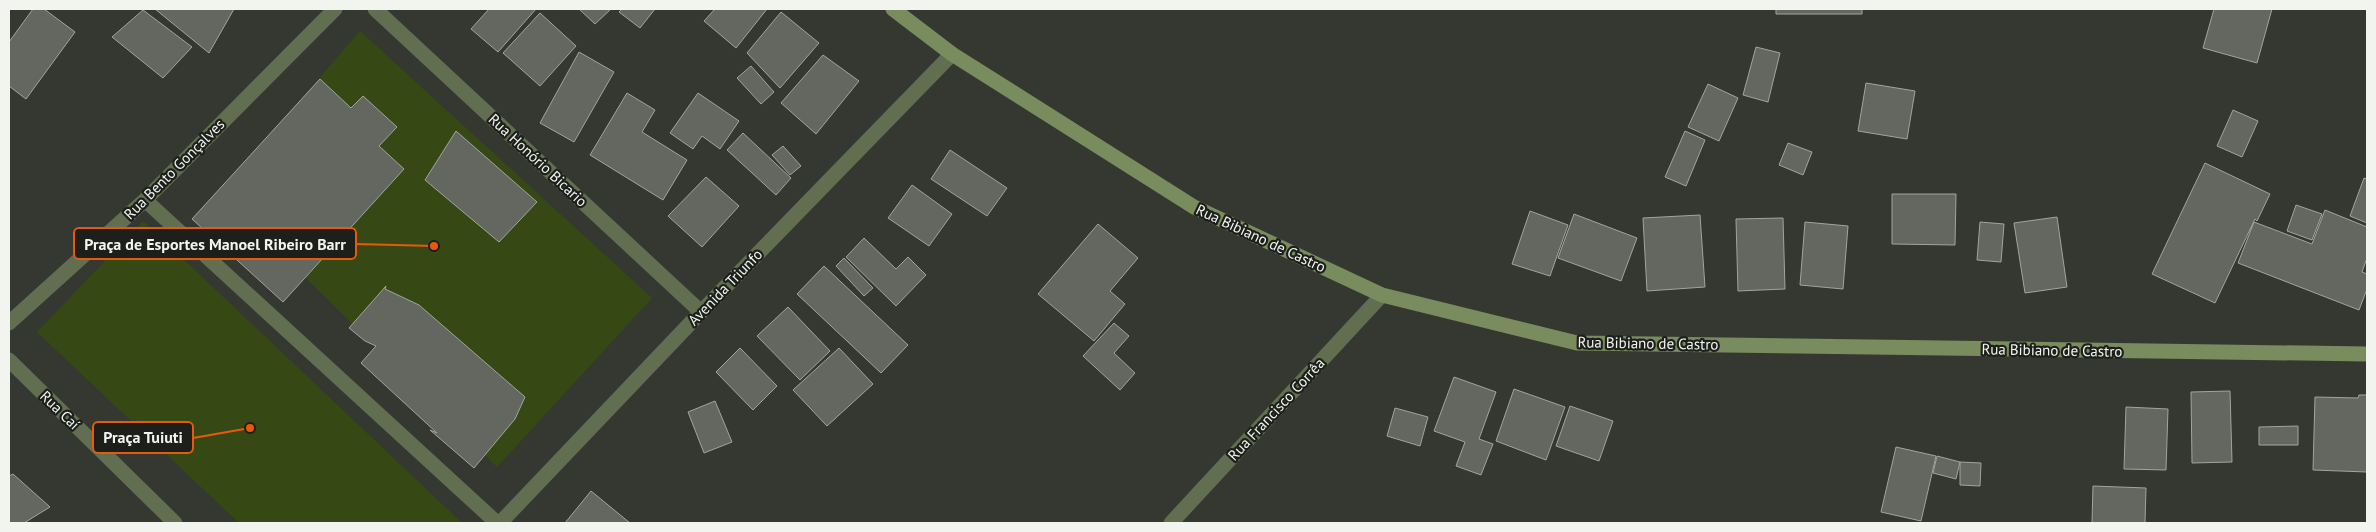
<svg xmlns="http://www.w3.org/2000/svg" width="2376" height="532" viewBox="0 0 2376 532" font-family="'PT Sans',sans-serif">
<style>
.green{fill:#364915}
.building{fill:#646760;stroke:#a1a59c}
.lines{fill:none;stroke-linecap:round;stroke-linejoin:round}
.street{stroke:#616e50;stroke-width:15}
.secondary{stroke:#788c5d;stroke-width:15}
.labels{text-anchor:middle;dominant-baseline:central;stroke-width:4.5;stroke-linejoin:round;paint-order:stroke}
.street-label{font-size:15px;fill:#f2f4ef;stroke:#1d1f1b}
.leader{fill:none;stroke:#e8590c;stroke-width:2}
.callout-dot{fill:#e8590c;stroke:#1d1f1b;stroke-width:2}
.callout{fill:#1d1f1b;stroke:#e8590c;stroke-width:2}
.callout-label{font-size:16px;text-anchor:middle;font-weight:bold;fill:#f2f4ef}
</style>
<rect width="100%" height="100%" fill="#353831"/>
<path class="green" d="M360 31 652 298 497 467 220 193Z
M143 221 462 523H239L37 332Z"/>
<path class="building" d="M33 9H44L75 32 26 99 9 86V42Z
M155 9H234L209 53Z
M489 9H536L498 52 471 29Z
M579 9H611L595 24Z
M622 9H655L640 28 619 12Z
M715 9H767L736 48 704 21Z
M1776 9H1862V14H1776Z
M2214 9H2272L2257 63 2203 48Z
M143 10 192 47 163 78 112 37Z
M781 12 819 43 780 88 747 53Z
M540 13 576 46 540 86 503 53Z
M1756 47 1780 53 1768 102 1743 95Z
M579 52 614 72 574 142 540 123Z
M823 55 859 81 816 134 781 103Z
M751 66 774 92 761 104 737 78Z
M320 79 351 108 363 96 397 127 379 146 404 169 283 302 192 219Z
M1866 83 1915 91 1907 139 1858 131Z
M1708 84 1738 98 1719 141 1688 127Z
M627 93 655 110 642 132 687 160 663 200 590 155Z
M698 93 739 121 720 149 702 136 693 149 670 133Z
M2233 110 2258 121 2242 157 2217 146Z
M456 131 537 202 499 242 425 180Z
M1685 131 1705 140 1686 186 1665 177Z
M743 133 791 178 776 195 727 150Z
M1788 143 1812 152 1803 175 1779 165Z
M783 146 801 166 790 175 772 155Z
M950 150 1007 188 987 216 931 179Z
M2205 163 2270 194 2257 221 2255 219 2215 303 2152 274Z
M706 177 739 206 702 247 668 216Z
M2364 178 2367 179V223L2350 216Z
M912 185 952 214 929 246 888 218Z
M1892 194H1956L1955 245 1892 244Z
M2296 205 2322 214 2312 240 2287 231Z
M2325 210 2367 227V258L2362 272 2367 274V289L2359 310 2238 263 2254 222 2312 244Z
M1530 211 1568 225 1550 276 1512 264Z
M1574 214 1637 238 1621 281 1558 258Z
M1700 215 1705 287 1647 291 1643 218Z
M2057 217 2067 287 2025 293 2014 223Z
M1783 218 1785 289 1738 291 1736 219Z
M1805 222 1848 226 1843 289 1800 285Z
M1980 222 2004 224 2001 262 1977 260Z
M1098 224 1138 258 1110 291 1125 304 1094 341 1038 294Z
M864 238 896 269 908 257 926 275 896 306 846 257Z
M844 258 873 288 864 296 836 266Z
M824 266 908 345 881 373 797 294Z
M386 286 385 289 419 305 525 397 515 419 474 468 430 430 437 433 361 363 376 346 365 341 349 328Z
M788 307 830 351 800 380 757 336Z
M1114 323 1129 336 1114 353 1135 373 1120 390 1083 356Z
M740 348 777 386 753 410 716 372Z
M839 348 873 384 827 426 793 390Z
M1454 377 1496 392 1479 439 1493 444 1481 475 1456 466 1465 442 1434 431Z
M1514 389 1565 407 1546 460 1496 441Z
M2230 391 2232 462 2192 463 2191 392Z
M2359 395H2367V472L2313 470 2315 397 2358 398Z
M715 401 732 442 704 453 688 412Z
M1570 406 1613 421 1599 461 1556 446Z
M2126 407 2168 409 2166 470 2124 469Z
M1395 408 1428 417 1420 446 1387 436Z
M2298 426V445H2259V427Z
M1896 447 1936 456 1921 521 1881 512Z
M1937 456 1960 462 1956 479 1933 473Z
M1960 462 1981 463 1980 486 1960 485Z
M13 474 50 507 24 523H9V476Z
M2093 486 2146 488 2145 523H2092Z
M591 491 630 523H565Z"/>
<g class="lines">
<path class="street" d="M375 9 701 312
M145 200 497 523
M9 323 145 200 335 9
M9 360 175 523
M500 523 701 312 952 54
M1171 523 1382 295"/>
<path class="secondary" d="M893 9 952 54 1194 207 1382 295 1577 343 2367 354"/>
</g>
<g class="labels">
<g class="street-label">
<text transform="translate(538 160) rotate(43)">Rua Honório Bicario</text>
<text transform="translate(174 169) rotate(-45)">Rua Bento Gonçalves</text>
<text transform="translate(1261 238) rotate(25)">Rua Bibiano de Castro</text>
<text transform="translate(725 287) rotate(-46)">Avenida Triunfo</text>
<text transform="translate(1648 343) rotate(1)">Rua Bibiano de Castro</text>
<text transform="translate(2052 350) rotate(1)">Rua Bibiano de Castro</text>
<text transform="translate(1276 409) rotate(-47)">Rua Francisco Corrêa</text>
<text transform="translate(60 410) rotate(44)">Rua Caí</text>
</g>
</g>
<path class="leader" d="M434 246L356 244M250 428L193 438"/>
<g class="callout-dot">
<circle cx="434" cy="246" r="5"/>
<circle cx="250" cy="428" r="5"/>
</g>
<g class="callout">
<rect x="74" y="228" width="282" height="31" rx="5"/>
<rect x="93" y="422" width="100" height="31" rx="5"/>
</g>
<g class="callout-label">
<text x="215" y="250">Praça de Esportes Manoel Ribeiro Barr</text>
<text x="143" y="443">Praça Tuiuti</text>
</g>
<rect width="2376" height="532" fill="none" stroke="#f2f4ef" stroke-width="20"/>
</svg>
